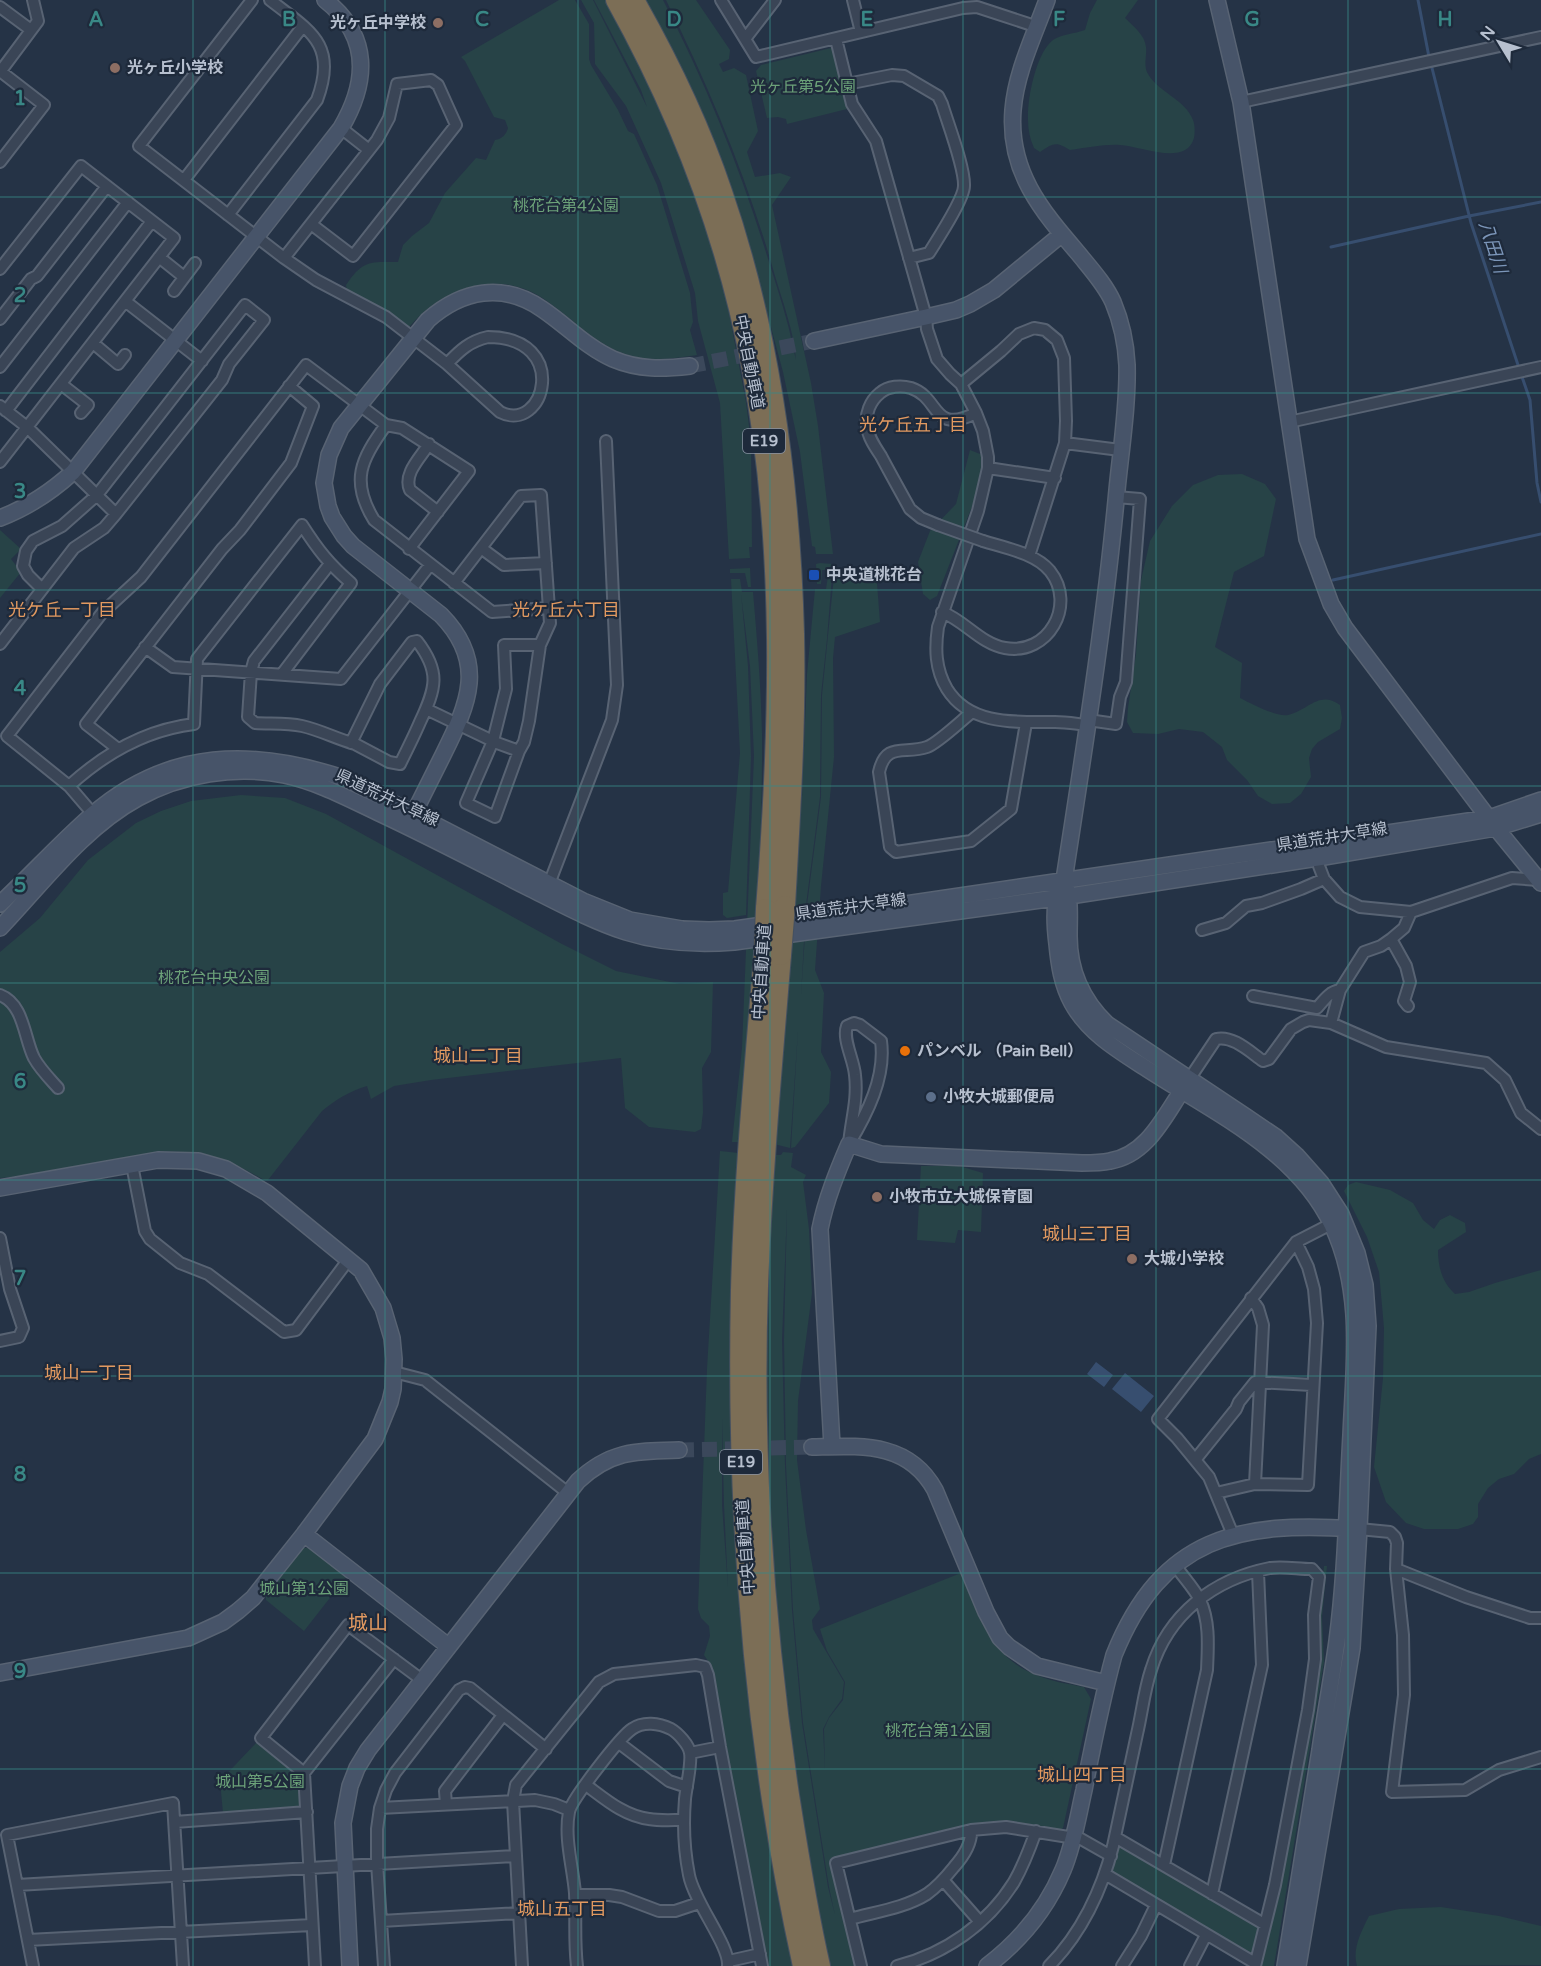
<svg xmlns="http://www.w3.org/2000/svg" width="1541" height="1966" viewBox="0 0 1541 1966" font-family="'Varela Round','Noto Sans JP',sans-serif">
<style>
.green{fill:#274347;fill-rule:evenodd}
.water{fill:#374e6f}
.lines{fill:none;stroke-linecap:round;stroke-linejoin:round}
.stream{stroke:#374e6f;stroke-width:3}
.secondary-tunnel{stroke:#3b485b;stroke-width:15;stroke-dasharray:15 8;stroke-linecap:butt}
.street-casing{stroke:#586373;stroke-width:14}
.secondary-casing{stroke:#586373;stroke-width:18}
.highway-casing{stroke:#445060;stroke-width:22}
.street{stroke:#3a4556;stroke-width:10}
.secondary{stroke:#475469;stroke-width:15}
.highway{stroke:#7c6e56;stroke-width:20}
.street-bridge-casing{stroke:#586373;stroke-width:14;stroke-linecap:butt}
.highway-bridge-casing{stroke:#445060;stroke-width:22;stroke-linecap:butt}
.street-bridge{stroke:#3a4556;stroke-width:10}
.highway-bridge{stroke:#7c6e56;stroke-width:20}
.grid{fill:none;stroke:#398886;stroke-width:1.5;stroke-opacity:0.55}
.education-dot{fill:#8d6e63;stroke:#1e2a3b;stroke-width:2}
.transit-dot{fill:#1a4fb4;stroke:#1e2a3b;stroke-width:2}
.food-dot{fill:#e8710a;stroke:#1e2a3b;stroke-width:2}
.service-dot{fill:#5c6f8a;stroke:#1e2a3b;stroke-width:2}
.labels{text-anchor:middle;dominant-baseline:central;stroke-width:4.5;stroke-linejoin:round;paint-order:stroke}
.shield{fill:#1e2a3b;stroke:#8993a3;stroke-width:1.5}
.shield-label{font-size:15px;font-weight:bold;fill:#b7c0cf}
.poi-label{font-size:16px;font-weight:bold;fill:#b7c0cf;stroke:#1e2a3b;text-anchor:start}
.park-label{font-size:16px;fill:#6ca279;stroke:#1e2a3b}
.street-label{font-size:16px;fill:#b7c0cf;stroke:#1e2a3b}
.water-label{font-size:18px;font-style:italic;fill:#7c96b9;stroke:#1e2a3b}
.neighbourhood-label{font-size:18px;fill:#e19960;stroke:#1e2a3b}
.quarter-label{font-size:20px;fill:#e19960;stroke:#1e2a3b}
.grid-label{font-size:20px;text-anchor:middle;font-weight:bold;fill:#398886;stroke:#1e2a3b;stroke-width:4.5;stroke-linejoin:round;paint-order:stroke}
</style>
<rect width="100%" height="100%" fill="#253346"/>
<path class="green" d="M559 0H575L589 24V59L591 65 618 110 628 131 634 134 657 185 690 293 693 322 690 330 697 355C672 359 649 362 625 354 593 343 569 315 541 297 496 269 442 288 410 326L406 327 347 291 346 285C363 260 369 262 398 262L403 245 412 236 429 223 445 193 476 158 486 160 495 140C502 139 506 135 508 128L505 120 494 117 465 61 461 57Z
M581 0H593L647 107 641 90 594 0H606L645 73 683 159 721 271 746 402 751 442 752 547H749L750 558 729 559 720 403 698 321 695 293 661 183 626 106 595 64 594 23Z
M645 0H663C704 80 737 160 764 246 772 272 781 298 788 325 791 336 793 349 796 360 794 332 783 303 775 276 748 180 710 89 666 0H696L730 50 729 59 719 64 723 72 734 68 746 75 758 131 747 152 755 177 780 173 791 177 772 205 811 383 818 426 833 554H816L815 547 812 546 800 452 783 372 754 264Z
M1097 0H1138L1125 18C1133 26 1145 35 1146 47 1147 56 1143 66 1148 74 1159 93 1185 99 1193 120 1195 125 1195 132 1194 138 1186 167 1141 146 1120 145 1104 144 1086 148 1070 150 1056 141 1053 143 1040 152L1034 148C1030 139 1028 130 1028 120 1027 99 1036 53 1053 40 1062 34 1074 34 1085 30L1090 13Z
M831 48 834 51 847 109 787 124 786 119 778 117 767 118 756 71 761 65Z
M970 450 985 456 982 481 937 596 930 600 923 594 918 562 930 531 956 504Z
M1242 474 1265 484 1276 499 1264 556 1234 572 1215 647 1242 663 1240 698C1252 704 1276 717 1288 715 1309 710 1319 690 1340 705L1342 718 1340 729 1318 742 1312 749 1309 758 1311 777 1301 794 1290 803 1272 804 1258 796 1247 780 1227 760 1222 747 1203 732 1179 729 1158 734 1133 733 1127 722 1128 708 1136 654 1141 580 1150 541 1172 506 1193 485 1218 475Z
M0 530 21 549 11 559 21 572 0 598Z
M820 563 833 564V567L840 569V570H822L821 584H817L816 564Z
M750 568 751 587H748L745 573H730V569Z
M859 574 877 583 880 622 835 637 833 658 834 757 821 886 815 970 824 993 821 1052 831 1072 829 1103 795 1147 791 1148 798 1030 790 1148 774 1144 802 797 807 674 815 589H826L828 576H832L827 639 821 695 820 797 806 905 801 996 807 905 821 797 822 695 834 576H856Z
M731 579H740L742 592H753C757 639 761 686 762 733 763 869 751 1006 740 1142H732L742 1048 754 756 750 666 741 594 748 666 751 757 746 915 727 918 723 915V893L728 892 740 753Z
M241 795 285 798 326 814 562 944 616 971 680 984 713 982 711 1052 702 1068 703 1112 701 1129 695 1132 649 1127 625 1108 621 1058 431 1080 394 1086 371 1099 367 1086C350 1091 335 1100 322 1111L268 1180H264C228 1159 201 1150 159 1152L21 1176 0 1178V952L40 918 88 860 136 823 161 811 191 801Z
M720 1151 739 1153 733 1254 730 1408 732 1468 746 1661 765 1808 763 1809 778 1899 793 1966H767L710 1670 708 1661 704 1655 710 1636 709 1626 701 1618 698 1609 707 1369ZM722 1419 724 1505 728 1588 722 1505Z
M783 1152 793 1153 791 1167 806 1175 803 1182 809 1229 812 1293 798 1401 797 1460 806 1530 820 1609 812 1620 813 1629 844 1682 842 1699 829 1717 823 1729 825 1770 824 1729 829 1718 843 1700 845 1682 827 1651 820 1629 961 1573C978 1615 992 1660 1039 1676 1053 1682 1069 1684 1084 1687L1091 1699 1063 1828 1059 1831 1016 1823H997L830 1860 856 1966H830L818 1917 798 1806 777 1638 767 1505 765 1392 773 1155H781ZM787 1209 784 1340 786 1465 793 1610 803 1723 829 1887 835 1915 828 1887 802 1723 792 1610 785 1466 782 1340Z
M921 1166H959L983 1173 981 1232 958 1230 955 1243 917 1240Z
M1356 1182 1390 1190 1413 1203 1423 1220 1434 1229 1440 1220 1450 1215 1465 1223 1466 1232 1438 1250C1438 1267 1442 1282 1455 1294L1469 1292 1495 1283 1541 1270V1454L1529 1459 1514 1474 1499 1479 1488 1488 1478 1504V1517L1473 1524 1458 1529H1424L1406 1523 1386 1502 1374 1467 1383 1378 1384 1328 1379 1272 1367 1237 1344 1191 1348 1185Z
M303 1548H310L347 1576 304 1631 266 1600V1595Z
M1324 1566H1327L1322 1617 1324 1662 1274 1966H1259L1269 1923 1319 1616Z
M256 1743 299 1775 303 1808 223 1813 220 1781Z
M1122 1846 1256 1925 1258 1929 1252 1958 1110 1874 1117 1848Z
M1441 1907 1499 1916 1541 1926V1965L1357 1966C1352 1949 1361 1932 1369 1916L1399 1909Z"/>
<path class="water" d="M1096 1362 1113 1375 1104 1387 1087 1374Z
M1125 1373 1154 1396 1141 1412 1112 1389Z"/>
<g class="lines">
<path class="stream" d="M1418 0 1429 57
M1431 64 1471 223 1519 368
M1331 247 1469 216 1541 202
M1521 374 1530 400 1537 483 1541 502
M1333 580 1541 534"/>
<path class="secondary-tunnel" d="M690 366 814 341
M679 1450 812 1447"/>
<g class="street-casing">
<path id="street" d="M252 0 139 146 284 258 316 280 386 317 447 364
M721 0 756 57 963 8 977 7 1038 27
M853 0 861 32
M0 7 31 30
M745 39 775 0
M836 39 852 104 876 141 926 317 927 329 937 359 950 374 961 384 976 413 983 431 988 457V468L978 511 938 627C935 648 935 669 947 689 970 726 1017 722 1055 722 1066 722 1077 724 1087 725
M0 71 44 105 0 162
M0 72 38 21 33 0
M847 84 892 75 904 76 938 96 942 104C948 124 965 168 964 186 964 199 937 240 929 253L909 258
M1241 102 1541 37
M341 128 369 150
M184 180 303 26
M228 215 317 100C338 44 310 31 270 0
M159 257 184 277
M284 258 377 140 389 118 397 84 431 80 438 85 456 125 353 256 311 224
M0 269 81 166 174 238 0 462
M174 291 195 263
M125 301 202 361
M0 319 31 279 37 276 107 186
M488 337C571 337 545 435 500 412L447 364C460 350 470 341 488 337Z
M93 343 118 364 125 355
M0 367 128 202
M61 384 88 405 81 413
M961 384 1001 351 1019 334 1034 328 1045 330 1057 340 1064 358 1066 421 1065 443 1029 556
M0 406 27 427 116 514
M6 411 152 221
M1289 422 1541 367
M386 425C361 459 350 481 374 520L492 612 549 608
M1065 443 1120 450
M429 444C420 458 403 474 410 490L438 512
M988 468 1055 478
M938 525 921 518 910 509C900 491 890 473 881 456 875 447 868 437 867 426 865 414 870 401 880 393 888 386 901 385 911 388 941 398 931 435 976 413
M481 548 504 565 546 563
M329 565 254 661 251 672 248 717 255 723C270 724 287 723 302 726 320 730 337 739 355 744L389 762 400 764C407 750 414 736 420 722 436 688 441 672 417 641L412 642 380 684 351 743
M454 583 521 496 541 495 550 623 540 645 529 721 524 742 519 751 495 817 466 803 493 741 506 689 504 645H540
M942 612C965 621 981 644 1005 648 1048 656 1077 605 1050 571 1035 553 1005 548 983 541
M0 644 74 548 104 528 116 514 222 380 229 364 264 320 245 305 97 495 62 526 33 541 26 551 23 566 28 575 42 589
M145 647 173 667 341 679 430 565
M426 709 497 743 519 751
M972 712C962 720 938 743 927 747 905 755 886 741 879 772L890 847 896 852 971 841 1011 809 1026 723
M1088 720 1116 724 1120 697 1126 682 1140 499 1116 497
M118 749 86 724 222 549 240 530 291 463 313 406 289 386
M69 786C105 753 145 730 194 724L197 659 302 525C318 550 329 564 351 583L282 674
M93 814 69 786 7 736 102 613 141 577 306 365 386 425 402 428 469 471 409 549
M1317 854 1319 866 1324 879 1340 897 1360 907 1411 912 1512 878 1538 880
M549 884 612 720 617 685 606 441
M1202 930 1226 923 1246 906 1262 903 1301 889 1324 879
M1391 939 1406 966 1410 982 1404 1001 1408 1006
M0 995C24 1004 24 1038 34 1058 40 1069 50 1079 58 1088
M1253 996 1317 1008C1324 1000 1329 992 1340 990L1364 952 1381 946 1391 939 1404 928 1411 912
M854 1023 860 1025 881 1041C886 1077 867 1114 849 1144 851 1120 858 1100 855 1075 854 1060 842 1039 847 1026Z
M1331 1023 1340 990
M1186 1084 1216 1039C1233 1035 1250 1052 1263 1061L1269 1059 1291 1029 1303 1022 1309 1020 1331 1023 1386 1047 1486 1063 1505 1080 1521 1113 1541 1129
M132 1165 145 1231 150 1239 180 1263 208 1274 284 1332 296 1330 349 1259
M0 1238 10 1289 23 1328 19 1337 0 1341
M1251 1298 1258 1308 1263 1325 1255 1484
M394 1372 425 1380 568 1493
M1195 1460 1236 1409 1239 1402 1255 1382 1312 1385
M1216 1493 1255 1484 1308 1485 1317 1323 1314 1289 1308 1267 1296 1242
M1359 1529 1390 1532 1395 1537 1397 1543 1396 1569 1403 1635 1404 1695 1392 1792 1465 1790 1499 1770 1541 1757
M1233 1535 1209 1477 1177 1438 1158 1419 1296 1242 1331 1224
M1396 1569 1466 1597 1530 1618H1541
M619 1743 669 1781 687 1787
M690 1753 720 1747
M304 1773 261 1738 348 1625 422 1680
M586 1785C605 1799 624 1816 649 1819 660 1821 672 1820 683 1820
M446 1804 445 1791 503 1715
M380 1808 535 1800 554 1804 569 1810
M175 1822 307 1812
M1115 1837 1264 1924
M1164 1865 1207 1670C1208 1646 1210 1622 1200 1600 1194 1588 1183 1577 1175 1565
M1105 1874 1255 1963
M943 1880 980 1922
M17 1885 516 1856
M1212 1894 1262 1665 1258 1572
M575 1895H609L622 1897 659 1911H675L699 1903
M850 1919C875 1912 905 1908 927 1894 937 1887 946 1877 954 1867 963 1857 972 1844 971 1830
M381 1921 519 1913
M28 1940 312 1925
M729 1961 760 1954
M33 1966 7 1835 173 1803 183 1966
M315 1966 304 1773 394 1659
M384 1966 377 1863V1829L380 1808 386 1790 395 1773 459 1690 465 1687 470 1688 546 1749
M522 1966 513 1801 516 1785 599 1682 614 1674 696 1665 705 1667 708 1675 720 1747 762 1966
M577 1966C574 1942 576 1918 575 1893 573 1868 564 1838 569 1812 571 1800 621 1736 632 1729 643 1721 659 1723 671 1729 678 1733 689 1745 690 1753 692 1763 686 1788 685 1799 683 1824 684 1850 689 1875 694 1902 730 1946 728 1966
M861 1966 836 1863 971 1830 1006 1827 1081 1839 1111 1856
M897 1966C945 1954 988 1924 1014 1882 1023 1866 1030 1848 1036 1831
M1049 1966C1081 1934 1102 1890 1113 1846 1121 1809 1129 1771 1137 1734 1142 1713 1144 1691 1151 1670 1168 1614 1214 1579 1270 1568 1283 1566 1298 1569 1312 1569L1319 1577 1314 1615 1315 1659 1308 1710 1275 1885 1255 1966
M1122 1966 1141 1936 1156 1905
M1190 1966 1206 1935"/>
</g>
<g class="secondary-casing">
<path id="secondary" d="M1047 0C1034 36 1016 72 1013 110 1008 171 1041 210 1078 253 1090 268 1105 284 1113 302 1121 321 1126 345 1127 365 1128 406 1121 449 1117 490 1105 620 1084 750 1064 880 1071 900 1069 915 1069 936 1069 971 1082 1000 1107 1024L1245 1116 1276 1137 1297 1156 1321 1183 1341 1214 1357 1253 1365 1285 1368 1326 1359 1529 1352 1648 1298 1966
M1217 0 1241 102 1307 539 1331 604 1345 628 1496 828 1541 883
M814 341 926 317 956 310 970 304 994 290 1062 234
M0 518C29 507 51 492 73 472L341 128C368 82 371 36 325 0
M410 821C421 799 432 777 443 755 469 703 487 662 441 615L353 546 344 536 332 517 328 506 324 483 329 455 341 428 428 320C462 290 503 282 542 309 566 325 586 347 613 359 639 370 663 369 690 366
M1059 890C1053 905 1055 928 1057 944 1059 965 1062 985 1072 1003 1088 1032 1116 1049 1144 1067 1211 1111 1296 1149 1332 1225 1364 1292 1354 1364 1351 1435 1347 1503 1346 1573 1337 1641 1332 1678 1325 1714 1320 1750 1308 1822 1296 1894 1285 1966
M0 904C31 875 60 843 92 815 169 748 254 748 346 779L583 901 630 920 682 929 709 930 735 929 1489 818 1541 800
M0 928C43 883 83 828 138 798 181 774 236 765 284 775 318 782 349 799 381 814 430 837 478 862 527 887 559 903 592 921 626 932 661 943 698 945 734 942L1070 896 1324 857 1496 828 1541 814
M0 1188 158 1160 198 1161 226 1169 267 1193 361 1270 383 1308 392 1338 394 1359 393 1389 390 1402 375 1439 304 1534 253 1598 238 1611 223 1622 188 1638 0 1673
M832 1446 820 1229C826 1199 837 1172 849 1144L881 1154 1082 1163C1091 1163 1101 1163 1110 1161 1146 1155 1163 1119 1181 1092
M812 1447C860 1446 908 1441 935 1490L986 1612 1000 1638 1009 1647 1037 1666 1106 1683
M304 1534 448 1646
M350 1966 343 1823 350 1786 357 1768 368 1750 578 1481C611 1450 637 1451 679 1450
M987 1966C1020 1941 1047 1908 1063 1870 1074 1844 1078 1816 1084 1790 1093 1744 1102 1699 1114 1655 1162 1536 1239 1521 1356 1529"/>
</g>
<g class="highway-casing">
<path id="highway" d="M616 0C680 115 728 240 752 369 786 547 780 730 766 909
M634 0C668 60 700 126 722 192 771 334 790 484 794 634 796 725 790 816 785 906
M764 954C755 1066 744 1178 741 1290 736 1517 754 1745 803 1966
M781 955C772 1065 762 1176 758 1286 752 1456 764 1627 789 1795 798 1852 807 1910 820 1966"/>
</g>
<use href="#street" class="street"/>
<use href="#secondary" class="secondary"/>
<use href="#highway" class="highway"/>
<g class="street-bridge-casing">
<path id="street-bridge" d="M938 525 983 541"/>
</g>
<g class="highway-bridge-casing">
<path id="highway-bridge" d="M764 954 766 909
M781 955 785 906"/>
</g>
<use href="#street-bridge" class="street-bridge"/>
<use href="#highway-bridge" class="highway-bridge"/>
</g>
<path class="grid" d="M193 0V1966M385 0V1966M578 0V1966M770 0V1966M963 0V1966M1156 0V1966M1348 0V1966M0 197H1541M0 393H1541M0 590H1541M0 786H1541M0 983H1541M0 1180H1541M0 1376H1541M0 1573H1541M0 1769H1541"/>
<g class="education-dot">
<circle cx="438" cy="23" r="6"/>
<circle cx="115" cy="68" r="6"/>
<circle cx="877" cy="1197" r="6"/>
<circle cx="1132" cy="1259" r="6"/>
</g>
<rect class="transit-dot" x="808" y="569" width="12" height="12" rx="3"/>
<circle class="food-dot" cx="905" cy="1051" r="6"/>
<circle class="service-dot" cx="931" cy="1097" r="6"/>
<g class="labels">
<g class="shield">
<rect x="743" y="429" width="42" height="24" rx="4.5"/>
<rect x="720" y="1450" width="42" height="24" rx="4.5"/>
</g>
<g class="shield-label">
<text x="764" y="441">E19</text>
<text x="741" y="1462">E19</text>
</g>
<g class="poi-label">
<text x="426" y="23" text-anchor="end">光ヶ丘中学校</text>
<text x="127" y="68">光ヶ丘小学校</text>
<text x="826" y="575">中央道桃花台</text>
<text x="917" y="1051">パンベル （Pain Bell）</text>
<text x="943" y="1097">小牧大城郵便局</text>
<text x="889" y="1197">小牧市立大城保育園</text>
<text x="1144" y="1259">大城小学校</text>
</g>
<g class="park-label">
<text x="803" y="87">光ヶ丘第5公園</text>
<text x="566" y="206">桃花台第4公園</text>
<text x="214" y="978">桃花台中央公園</text>
<text x="304" y="1589">城山第1公園</text>
<text x="938" y="1731">桃花台第1公園</text>
<text x="260" y="1782">城山第5公園</text>
</g>
<g class="street-label">
<text transform="translate(749 362) rotate(79)">中央自動車道</text>
<text transform="translate(387 798) rotate(25)">県道荒井大草線</text>
<text transform="translate(1332 837) rotate(-9)">県道荒井大草線</text>
<text transform="translate(851 907) rotate(-8)">県道荒井大草線</text>
<text transform="translate(762 972) rotate(-86)">中央自動車道</text>
<text transform="translate(746 1547) rotate(-94)">中央自動車道</text>
</g>
<g class="water-label">
<text transform="translate(1493 247) rotate(72)">八田川</text>
</g>
<g class="neighbourhood-label">
<text x="913" y="425">光ケ丘五丁目</text>
<text x="62" y="610">光ケ丘一丁目</text>
<text x="566" y="610">光ケ丘六丁目</text>
<text x="478" y="1056">城山二丁目</text>
<text x="1087" y="1234">城山三丁目</text>
<text x="89" y="1373">城山一丁目</text>
<text x="1082" y="1775">城山四丁目</text>
<text x="562" y="1909">城山五丁目</text>
</g>
<g class="quarter-label">
<text x="368" y="1624">城山</text>
</g>
</g>
<g class="grid-label">
<text x="96" y="26">A</text>
<text x="289" y="26">B</text>
<text x="482" y="26">C</text>
<text x="674" y="26">D</text>
<text x="867" y="26">E</text>
<text x="1059" y="26">F</text>
<text x="1252" y="26">G</text>
<text x="1445" y="26">H</text>
<text x="20" y="105">1</text>
<text x="20" y="302">2</text>
<text x="20" y="498">3</text>
<text x="20" y="695">4</text>
<text x="20" y="892">5</text>
<text x="20" y="1088">6</text>
<text x="20" y="1285">7</text>
<text x="20" y="1481">8</text>
<text x="20" y="1678">9</text>
</g>
<g transform="translate(1499 42) rotate(308)" stroke="#1e2a3b" stroke-width="4.5" paint-order="stroke">
<path d="M0-4.5L10 22L0 15L-10 22Z" fill="#b7c0cf"/>
<text y="-9" font-size="16" font-weight="bold" text-anchor="middle" fill="#b7c0cf">N</text>
</g>
</svg>
